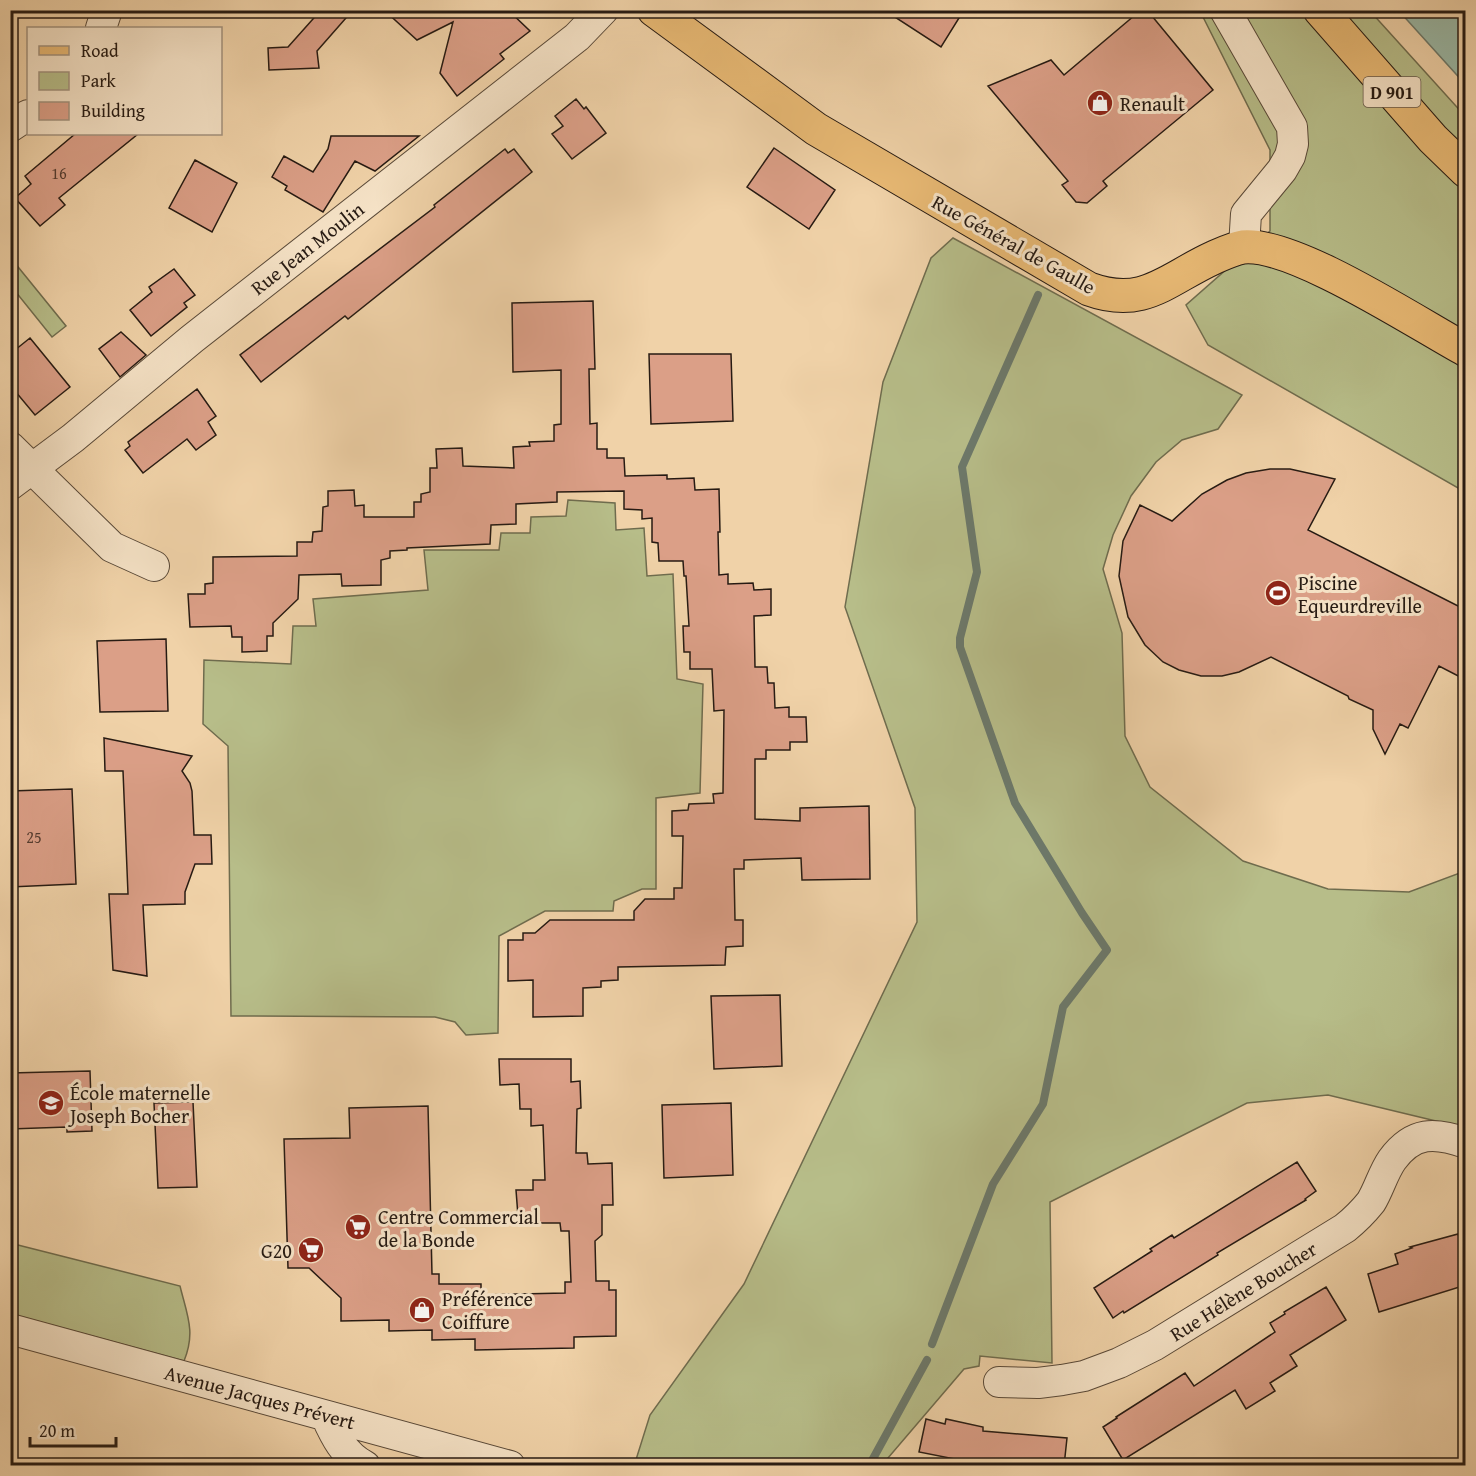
<svg xmlns="http://www.w3.org/2000/svg" width="1476" height="1476" viewBox="0 0 1476 1476" font-family="'Gentium Book Plus',serif">
<style>
.green{fill:#b7bd89;stroke:#6f6c4e;stroke-width:1.5}
.water{fill:#9ab8a6;stroke:#6c796b;stroke-width:1.5}
.lines{fill:none;stroke-linecap:round;stroke-linejoin:round}
.stream{stroke:#6c796b;stroke-width:8}
.building{fill:#db9f87;stroke:#271b13;stroke-width:1.5}
.minor-casing{stroke:#594938;stroke-width:32}
.major-casing{stroke:#271b13;stroke-width:35}
.minor{stroke:#f5e2c6;stroke-width:30}
.major{stroke:#e8b974;stroke-width:33}
.labels{text-anchor:middle;dominant-baseline:central;stroke-width:6;stroke-linejoin:round;paint-order:stroke}
.number-label{font-size:16px;fill:#543c30}
.shield{fill:#f5e2c6;stroke:#655749;stroke-width:1.5}
.shield-label{font-size:18px;font-weight:bold;fill:#271b13}
.poi-label{font-size:20px;fill:#271b13;stroke:#f5e2c6;text-anchor:start}
.street-label{font-size:20px;fill:#271b13;stroke:#f5e2c6}
</style>
<rect width="100%" height="100%" fill="#f0d2a8"/>
<filter id="stains"><feTurbulence type="fractalNoise" baseFrequency=".00333" numOctaves="4"/><feColorMatrix values="0 0 0 0 .2 0 0 0 0 .09 0 0 0 0 .02 0 0 0 .5 -.17"/></filter>
<radialGradient id="worn" r=".72"><stop offset=".6" stop-color="#630" stop-opacity="0"/><stop offset="1" stop-color="#630" stop-opacity=".3"/></radialGradient>
<path class="green" d="M1200 11H1370L1465 116V492L1208 345 1186 305 1270 231V150Z
M953 238 1242 395 1218 429 1182 440 1156 462 1131 496 1113 535 1103 569 1122 633 1125 736 1150 787 1243 861 1328 889 1409 892 1465 871V1128L1328 1095 1247 1103 1050 1202 1052 1363 980 1356 979 1366 964 1369 882 1465 634 1466 650 1415 744 1284 917 922 915 808 845 607 883 382 931 258Z
M10 257 66 326 52 337 11 286Z
M568 500 615 503 616 530 644 528 647 576 673 574 677 679 703 684 700 793 656 798V889H642L614 901 613 911H545L499 936 498 1033 466 1035 455 1022 435 1017 231 1016 228 746 203 724 204 660 291 664 293 626H316L313 599 428 590 424 550H499L501 533H530L531 517 566 516Z
M10 1243 180 1286C187 1315 196 1332 184 1361L11 1314Z"/>
<path class="water" d="M1399 11H1465V84Z"/>
<g class="lines">
<path class="stream" d="M932 1344 993 1184 1043 1104 1063 1007 1107 950 1082 913 1015 803 960 647V638L977 572 962 467 1038 295
M869 1466 927 1360"/>
</g>
<path class="building" d="M321 10H353L317 51 319 68 269 70 268 48 288 47Z
M384 10H508L530 31 500 54 504 59 457 96 440 73 453 22 417 40Z
M884 10H964L941 47Z
M1141 10H1147L1213 90 1103 181 1107 186 1087 203 1076 202 1062 185 1068 181 988 86 1051 60 1064 75Z
M576 99 584 109 586 107 606 133 572 159 552 134 563 126 555 116Z
M75 134H138L59 198 65 205 40 226 15 198 31 184 25 176Z
M331 136H419L375 171 355 161 323 212 285 190 287 186 272 177 284 156 313 172 328 149Z
M774 148 835 190 809 229 747 187Z
M505 149 508 153 514 149 532 172 348 319 345 316 261 382 240 355 435 207 434 205Z
M195 160 237 183 212 232 169 208Z
M174 269 195 295 184 303 187 307 151 336 130 310 152 292 149 287Z
M593 301 595 369H589L590 424 597 423V449H607V458H624L625 476 667 475V479L694 478 695 490 719 489 720 532H718L719 575 728 574V584L753 583 754 590 771 589V615L754 616 755 667H767L768 683H774L775 708 789 707V717H806L807 742H790V750H766V759H755V819L800 821V808L869 806 870 879 802 880 801 858 744 860V869H734L735 920H743V946L726 947 725 965 618 967V980L601 981V987L583 988V1016L533 1017V980L508 981V940H523V933H535L550 920H634V911L645 899H674V888H682L683 836H672V811L688 810 689 804 714 803 713 794 723 793 724 710 714 711 712 669H690V652H684L683 626H689L686 576H684L683 561H659L658 543 652 542V518L642 519V510L624 509V491L557 492V502L516 504V524L491 525 490 544 407 548V550L390 551V558L381 560V585L342 586 341 574 299 575 298 599 273 623V636H267V651L242 652V637H232L231 626 190 627 188 594H205V584L213 583V557L297 556V542H312L313 532 322 531 323 507 328 506V491L354 490 355 506 364 505V517H414V502H421V494L430 492V468H437L436 449 462 448 463 466 514 468 513 447 530 446 529 442 554 441V425L561 424V370L513 372 512 303Z
M121 332 146 355 120 377 99 349Z
M30 338 70 387 35 415 10 385V354Z
M649 354H731L733 421 651 424Z
M197 389 216 416 208 422 216 435 196 450 187 439 143 473 125 450 130 446 128 442Z
M1270 469H1290L1335 479 1308 530 1466 610V680L1439 666 1408 728 1400 724 1385 754 1373 729V710L1349 699 1348 696 1271 657 1239 672 1222 676H1201L1179 670 1163 662 1145 645 1128 617 1119 576 1123 541 1140 505 1172 521 1202 494 1227 480 1246 473Z
M166 639 168 711 100 712 97 641Z
M104 738 192 756 182 771 190 783 192 791 194 835H211L212 864H195L185 892V904L143 905 147 976 113 970 109 894H128L123 771H105Z
M72 789 76 884 10 887V791Z
M780 995 782 1066 714 1069 711 996Z
M499 1059H571V1082L580 1081 581 1108 577 1109 576 1153H587L588 1164 612 1163 613 1205H602V1235L595 1241 596 1281H609V1290H616V1336L574 1337V1348L475 1350V1339L432 1340V1330L389 1331V1320L341 1321V1298L309 1268H288L284 1139 350 1138 349 1108 428 1106 432 1274H439V1284H481V1295L565 1293V1282H571L569 1231H561L560 1223H534V1216H518L516 1190H533V1180H545L543 1125 531 1126V1109H520L519 1084 500 1085Z
M90 1071 92 1131 67 1132V1127L10 1129V1073Z
M193 1102 197 1187 158 1188 154 1103Z
M731 1103 733 1175 664 1178 662 1105Z
M1297 1162 1316 1191 1305 1199 1306 1200 1217 1253 1218 1255 1124 1313 1123 1311 1113 1318 1094 1288 1152 1251 1150 1249 1172 1235 1174 1238Z
M1458 1234 1466 1258V1285L1379 1312 1368 1274 1398 1264 1395 1254 1412 1248 1410 1247Z
M1326 1287 1346 1320 1290 1355 1297 1366 1270 1383 1275 1391 1246 1409 1235 1390 1123 1460 1103 1427 1117 1418 1116 1417 1185 1373 1194 1386 1275 1332 1270 1323 1285 1314 1284 1312Z
M926 1419 945 1424 946 1419 983 1427V1431L1067 1438 1064 1466H990L919 1452Z"/>
<g class="lines">
<g class="minor-casing">
<path id="minor" d="M1225 10 1292 127 1293 144 1290 156 1282 170 1246 214 1244 247
M101 28 107 10
M10 127 28 115
M10 447 112 547 154 566
M10 485 73 438 192 339 577 37 603 10
M10 1329 510 1466
M999 1382 1038 1383 1062 1380 1084 1376 1119 1363 1155 1345 1345 1228C1355 1220 1363 1212 1371 1202 1379 1189 1383 1173 1392 1160 1413 1131 1435 1132 1466 1143
M326 1416C335 1436 344 1455 365 1466"/>
</g>
<g class="major-casing">
<path id="major" d="M654 10 816 129 1089 289C1144 309 1167 279 1213 258 1222 254 1232 249 1243 247 1294 242 1418 324 1466 350
M1320 10 1433 139 1466 171"/>
</g>
<use href="#minor" class="minor"/>
<use href="#major" class="major"/>
</g>
<defs>
<g id="shop-disc" transform="scale(1.35)"><circle r="9.5" fill="#8f2418" stroke="#f5e2c6"/><path d="M-5-2.5h2.3a2.7 3.5 0 0 1 5.4 0H5L5.5 6h-11ZM-1.5-2.5h3a1.5 2.3 0 0 0-3 0Z" fill="#fff"/></g>
<g id="stadium-disc" transform="scale(1.35)"><circle r="9.5" fill="#8f2418" stroke="#f5e2c6"/><path d="M0-5a6.5 5 0 1 0 0 10a6.5 5 0 1 0 0-10ZM-3.5-1.8h7v3.6h-7Z" fill="#fff"/></g>
<g id="school-disc" transform="scale(1.35)"><circle r="9.5" fill="#8f2418" stroke="#f5e2c6"/><path d="M0-5L7-2L0 1L-7-2ZM-4 1L0 2.5L4 1V4Q0 6-4 4Z" fill="#fff"/></g>
<g id="supermarket-disc" transform="scale(1.35)"><circle r="9.5" fill="#8f2418" stroke="#f5e2c6"/><path d="M-6-5.5h2.5l.6 2H6L4.5 2H-2.5L-4.4-4H-6ZM-1.5 3.2a1.3 1.3 0 1 0 .1 0ZM3 3.2a1.3 1.3 0 1 0 .1 0Z" fill="#fff"/></g>
</defs>
<g fill-rule="evenodd">
<use href="#shop-disc" x="1100" y="103"/>
<use href="#stadium-disc" x="1278" y="593"/>
<use href="#school-disc" x="51" y="1103"/>
<use href="#supermarket-disc" x="358" y="1227"/>
<use href="#supermarket-disc" x="311" y="1250"/>
<use href="#shop-disc" x="422" y="1310"/>
</g>
<g class="labels">
<g class="number-label">
<text x="59" y="173">16</text>
<text x="34" y="837">25</text>
</g>
<rect class="shield" x="1363.5" y="77" width="57" height="30" rx="4.5"/>
<g class="shield-label">
<text x="1392" y="92">D 901</text>
</g>
<g class="poi-label">
<text x="1120" y="103">Renault</text>
<text x="1298" y="582">Piscine<tspan x="1298" dy="23">Equeurdreville</tspan></text>
<text x="70" y="1092">École maternelle<tspan x="70" dy="23">Joseph Bocher</tspan></text>
<text x="378" y="1216">Centre Commercial<tspan x="378" dy="23">de la Bonde</tspan></text>
<text x="292" y="1250" text-anchor="end">G20</text>
<text x="442" y="1298">Préférence<tspan x="442" dy="23">Coiffure</tspan></text>
</g>
<g class="street-label">
<text transform="translate(1014 244) rotate(29)">Rue Général de Gaulle</text>
<text transform="translate(307 248) rotate(-38)">Rue Jean Moulin</text>
<text transform="translate(1243 1291) rotate(-32)">Rue Hélène Boucher</text>
<text transform="translate(260 1397) rotate(15)">Avenue Jacques Prévert</text>
</g>
</g>
<rect width="1476" height="1476" fill="none" stroke="#f0d2a8" stroke-width="36"/>
<rect x="12" y="12" width="1452" height="1452" fill="none" stroke="#271b13" stroke-width="3"/>
<rect x="18" y="18" width="1440" height="1440" fill="none" stroke="#271b13" stroke-width="1.5"/>
<rect x="27" y="27" width="195" height="108" fill="#f5e2c6" stroke="#a3927e" stroke-width="1.5"/>
<rect x="39" y="46" width="30" height="9" fill="#e8b974" stroke="#a3927e" stroke-width="1.5"/>
<text x="81" y="57" font-size="18" fill="#271b13">Road</text>
<rect x="39" y="72" width="30" height="18" fill="#b7bd89" stroke="#a3927e" stroke-width="1.5"/>
<text x="81" y="87" font-size="18" fill="#271b13">Park</text>
<rect x="39" y="102" width="30" height="18" fill="#db9f87" stroke="#a3927e" stroke-width="1.5"/>
<text x="81" y="117" font-size="18" fill="#271b13">Building</text>
<path d="M30 1437v9h86v-9" fill="none" stroke="#271b13" stroke-width="3"/>
<text x="39" y="1437" font-size="18" fill="#271b13" stroke="#f5e2c6" stroke-width="4.5" paint-order="stroke">20 m</text>
<rect width="100%" height="100%" filter="url(#stains)"/>
<rect width="100%" height="100%" fill="url(#worn)"/>
</svg>
